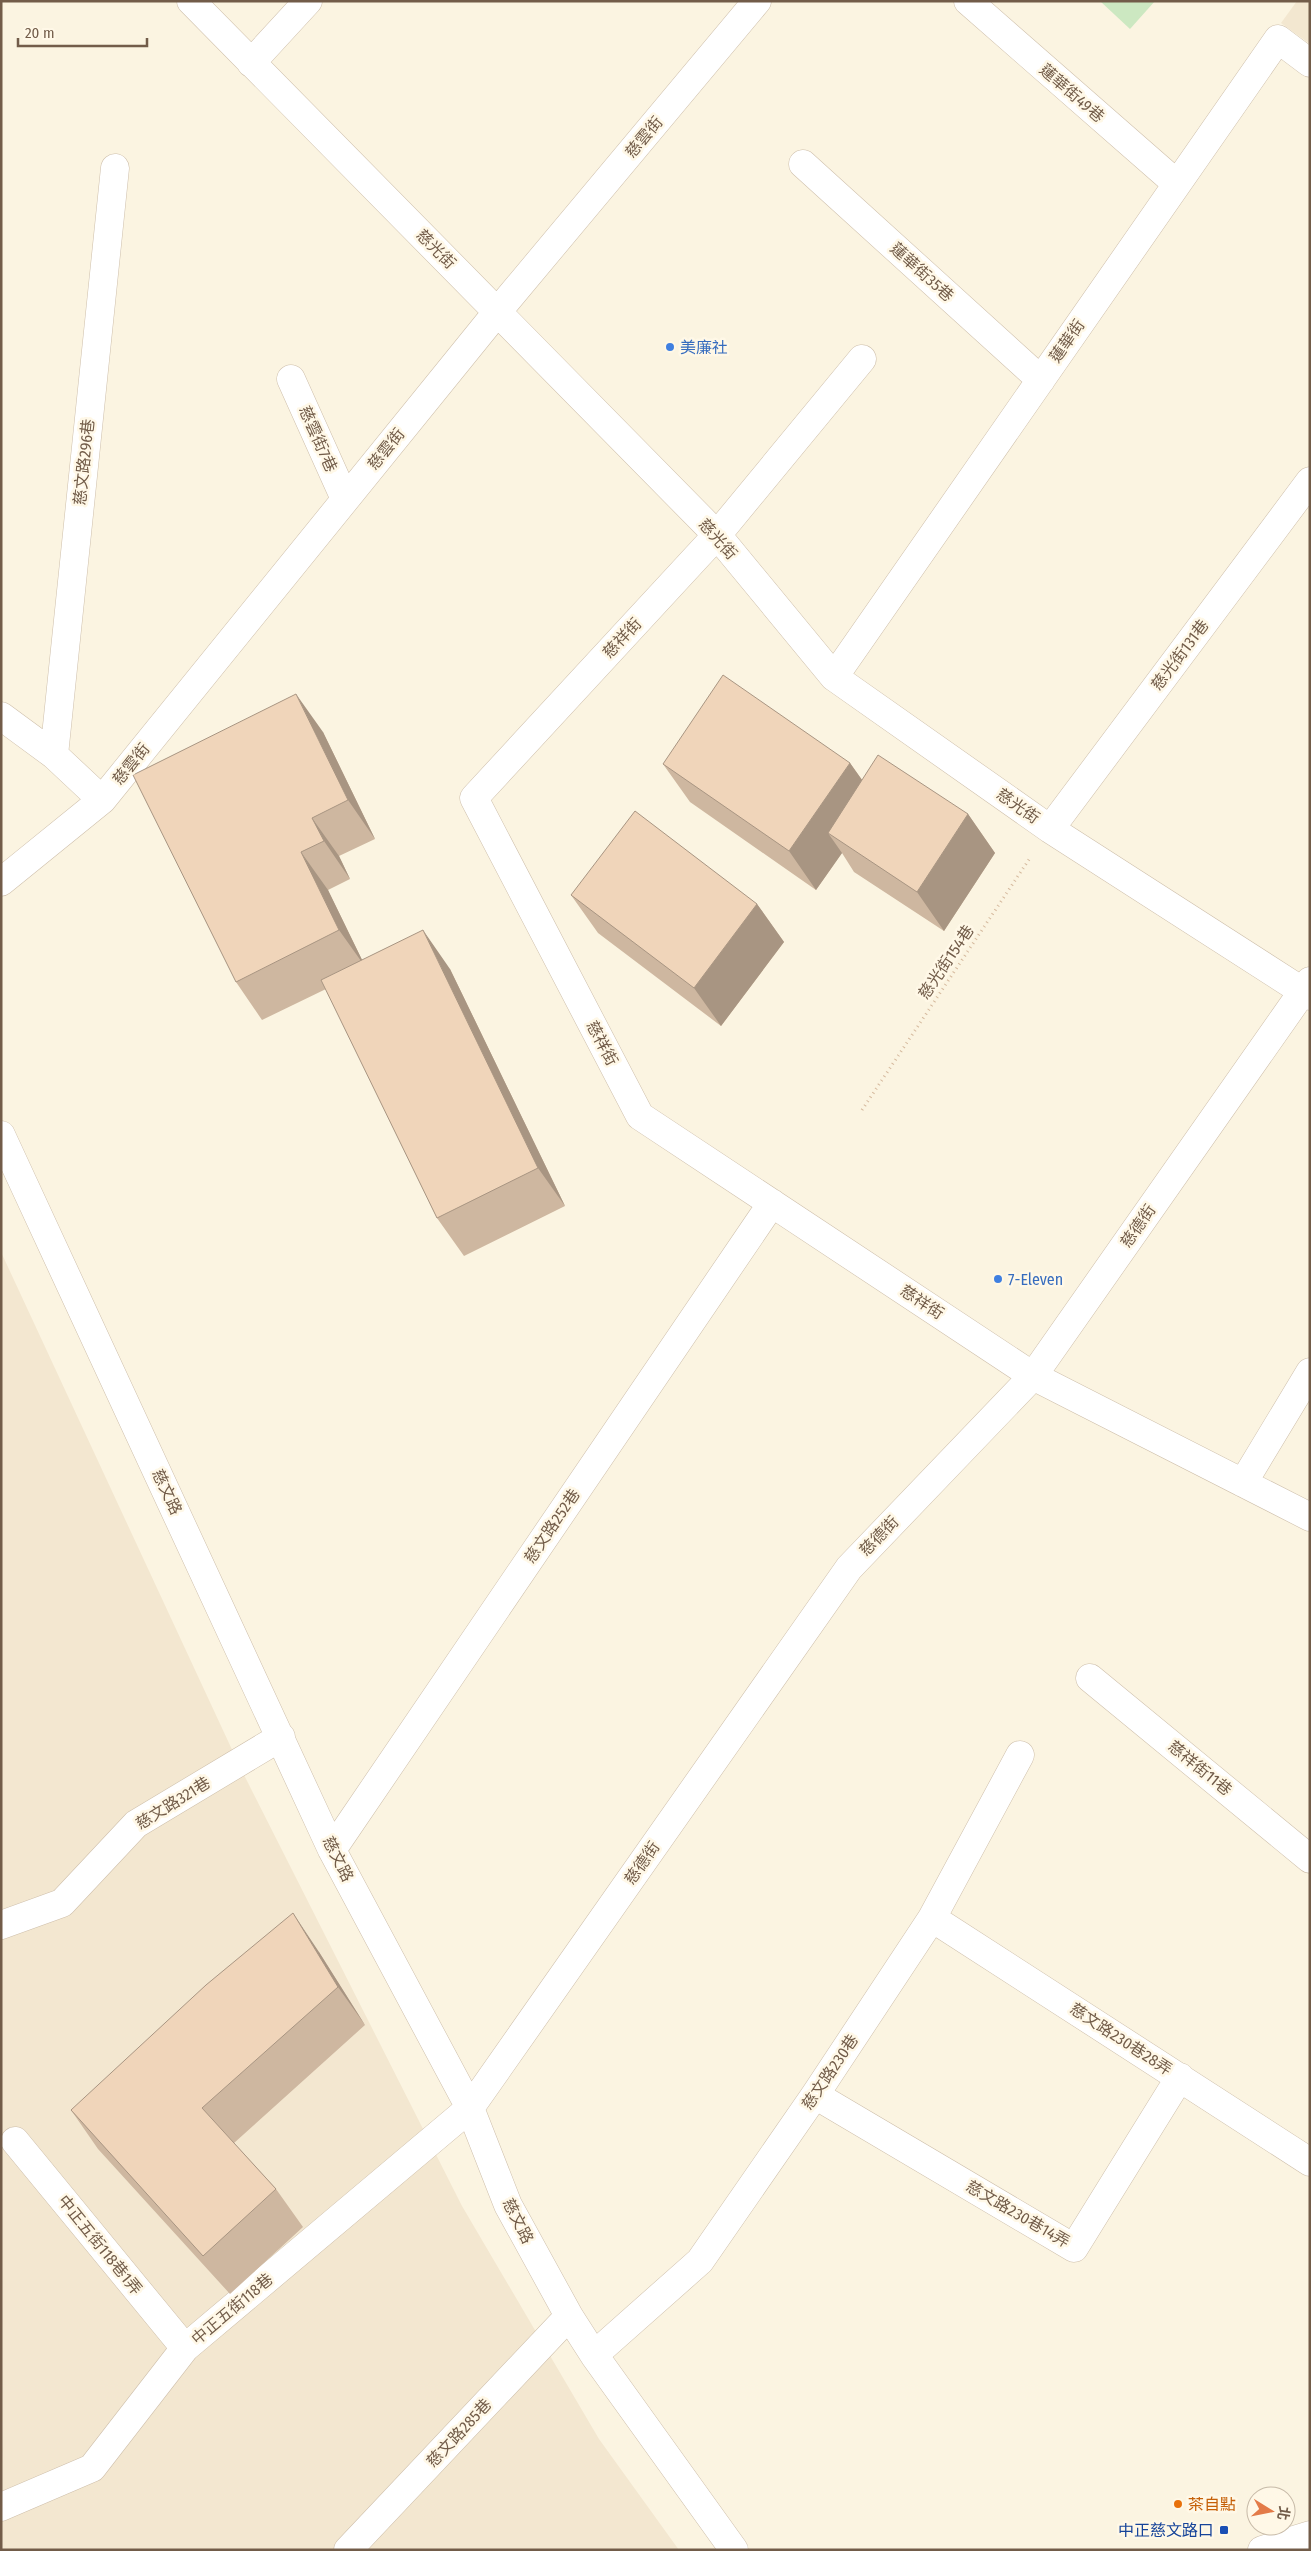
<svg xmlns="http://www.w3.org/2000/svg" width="1311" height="2551" viewBox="0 0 1311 2551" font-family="'Fira Sans Condensed','Noto Sans TC',sans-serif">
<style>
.residential{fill:#f3e7d0}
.green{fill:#cce8c1}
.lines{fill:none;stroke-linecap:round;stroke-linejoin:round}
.minor-casing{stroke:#cebfab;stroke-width:29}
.path{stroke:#d5b99d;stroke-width:3;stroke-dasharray:1 4;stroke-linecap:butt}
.minor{stroke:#fff;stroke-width:28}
.wall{fill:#ceb7a0}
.shaded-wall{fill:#a89582}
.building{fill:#f0d5ba;stroke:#a89582}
.shop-dot{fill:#3f7fe0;stroke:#fff8e7;stroke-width:2}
.food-dot{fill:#e8710a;stroke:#fff8e7;stroke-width:2}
.transit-dot{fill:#1a4fb4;stroke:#fff8e7;stroke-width:2}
.labels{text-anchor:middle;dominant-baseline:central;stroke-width:5;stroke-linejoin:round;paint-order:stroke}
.street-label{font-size:16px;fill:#725c49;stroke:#fff8e7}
.shop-label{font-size:16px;fill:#366cbe;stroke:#fff8e7;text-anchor:start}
.food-label{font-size:16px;fill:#c56008;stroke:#fff8e7;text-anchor:start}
.transit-label{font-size:16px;fill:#164399;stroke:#fff8e7;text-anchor:end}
</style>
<rect width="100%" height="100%" fill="#fbf4e1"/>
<path class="residential" d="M1297 1H1310V44L1281 23Z
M1 1252 241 1769 462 2206 599 2439 679 2550H1Z"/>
<path class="green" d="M1100 1H1155L1130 29Z"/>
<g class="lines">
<g class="minor-casing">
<path id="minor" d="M191 1 717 535 834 677 1050 829 1310 996
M968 1 1177 184
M251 63 308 1
M803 164 1041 380
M862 359 717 535 474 798 640 1116 1033 1376 1310 1517
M291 379 345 499
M834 677 1278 39 1310 63
M1 716 54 755 102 800
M54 755 115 168
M1050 829 1310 481
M1 882 102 800 498 311 757 1
M1 1135 332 1850 470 2108 508 2205 569 2316 594 2355 734 2550
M1243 1483 1310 1372
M1090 1678 1310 1859
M332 1850 772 1203
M932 1918 1310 2162
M1 1925 62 1903 136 1824 281 1737
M815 2095 1074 2248 1180 2077
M15 2141 185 2348
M594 2355 700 2261 815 2095 932 1918 1020 1755
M1 2507 92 2468 185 2348 470 2108 849 1568 1033 1376 1310 981
M348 2550 569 2316
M1262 2550 1310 2535"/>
</g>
<path class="path" d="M862 1110 1030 858"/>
<use href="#minor" class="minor"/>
</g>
<path class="wall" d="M323 732 375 839 339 856 350 879 328 890 362 960 450 969 565 1206 464 1256 437 1218 326 989 262 1020 236 982Z
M850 763 862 780 968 814 995 853 944 931 854 872 842 853 816 890 690 802 663 764Z
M571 895 757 904 784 942 721 1026 598 933Z
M319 1952 365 2025 234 2143 276 2189 303 2227 230 2294 98 2149 71 2110Z"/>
<path class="shaded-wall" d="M296 694 323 732 375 839 348 800Z
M850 763 877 801 828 833 842 853 816 890 789 851Z
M968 814 995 853 944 931 917 892Z
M312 818 339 856 350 879 324 841Z
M301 852 328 890 366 968 339 930Z
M757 904 784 942 721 1026 694 988Z
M423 930 450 969 565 1206 538 1168Z
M293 1913 319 1952 365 2025 338 1987Z"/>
<path class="building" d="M723 675 850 763 789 851 663 764Z
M296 694 348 800 312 818 324 841 301 852 339 930 236 982 133 775Z
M878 755 968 814 917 892 828 833Z
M635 811 757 904 694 988 571 895Z
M423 930 538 1168 437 1218 321 980Z
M293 1913 338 1987 202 2108 276 2189 203 2256 71 2110 206 1985Z"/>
<g class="shop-dot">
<circle cx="670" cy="347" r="5"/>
<circle cx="998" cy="1279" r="5"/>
</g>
<circle class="food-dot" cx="1178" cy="2504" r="5"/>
<rect class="transit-dot" x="1219" y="2525" width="10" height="10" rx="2.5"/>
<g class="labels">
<g class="street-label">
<text transform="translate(1072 93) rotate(41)">蓮華街49巷</text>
<text transform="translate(644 137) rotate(-50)">慈雲街</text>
<text transform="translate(436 249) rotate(45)">慈光街</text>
<text transform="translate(922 272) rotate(42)">蓮華街35巷</text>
<text transform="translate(1067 341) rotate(-55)">蓮華街</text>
<text transform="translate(318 439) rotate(66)">慈雲街7巷</text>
<text transform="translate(386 449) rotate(-51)">慈雲街</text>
<text transform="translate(84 462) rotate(-84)">慈文路296巷</text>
<text transform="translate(718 539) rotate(48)">慈光街</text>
<text transform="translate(622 638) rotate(-47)">慈祥街</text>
<text transform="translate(1180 655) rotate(-53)">慈光街131巷</text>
<text transform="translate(131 764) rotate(-51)">慈雲街</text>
<text transform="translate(1018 806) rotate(35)">慈光街</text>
<text transform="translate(946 962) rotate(-56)">慈光街154巷</text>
<text transform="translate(602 1043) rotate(62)">慈祥街</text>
<text transform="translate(1138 1226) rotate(-55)">慈德街</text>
<text transform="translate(922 1302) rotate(33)">慈祥街</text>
<text transform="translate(167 1492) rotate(65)">慈文路</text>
<text transform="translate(552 1526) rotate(-56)">慈文路252巷</text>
<text transform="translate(879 1536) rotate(-46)">慈德街</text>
<text transform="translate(1200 1768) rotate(39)">慈祥街11巷</text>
<text transform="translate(173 1803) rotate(-32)">慈文路321巷</text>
<text transform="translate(338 1859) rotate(63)">慈文路</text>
<text transform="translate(642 1863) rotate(-55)">慈德街</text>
<text transform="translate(1121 2039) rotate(33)">慈文路230巷28弄</text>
<text transform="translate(830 2072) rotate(-56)">慈文路230巷</text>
<text transform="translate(1018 2214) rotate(30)">慈文路230巷14弄</text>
<text transform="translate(518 2221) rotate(63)">慈文路</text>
<text transform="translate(100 2245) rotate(51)">中正五街118巷1弄</text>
<text transform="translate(232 2309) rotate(-40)">中正五街118巷</text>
<text transform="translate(459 2433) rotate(-47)">慈文路285巷</text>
</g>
<g class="shop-label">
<text x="680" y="347">美廉社</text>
<text x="1008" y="1279">7-Eleven</text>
</g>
<g class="food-label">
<text x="1188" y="2504">茶自點</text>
</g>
<g class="transit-label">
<text x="1214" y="2530">中正慈文路口</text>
</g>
</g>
<rect width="1311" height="2551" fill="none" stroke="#725c49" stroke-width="5"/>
<g transform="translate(1271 2511) rotate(100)"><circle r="24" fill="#fff8e7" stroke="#c7baa8"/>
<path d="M0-4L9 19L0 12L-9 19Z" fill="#e37b48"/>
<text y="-8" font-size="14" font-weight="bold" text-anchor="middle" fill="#725c49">北</text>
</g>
<path d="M18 38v8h129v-8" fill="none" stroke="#725c49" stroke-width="2.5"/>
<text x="25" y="38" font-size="15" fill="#725c49" stroke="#fff8e7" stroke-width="4" paint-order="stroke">20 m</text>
</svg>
